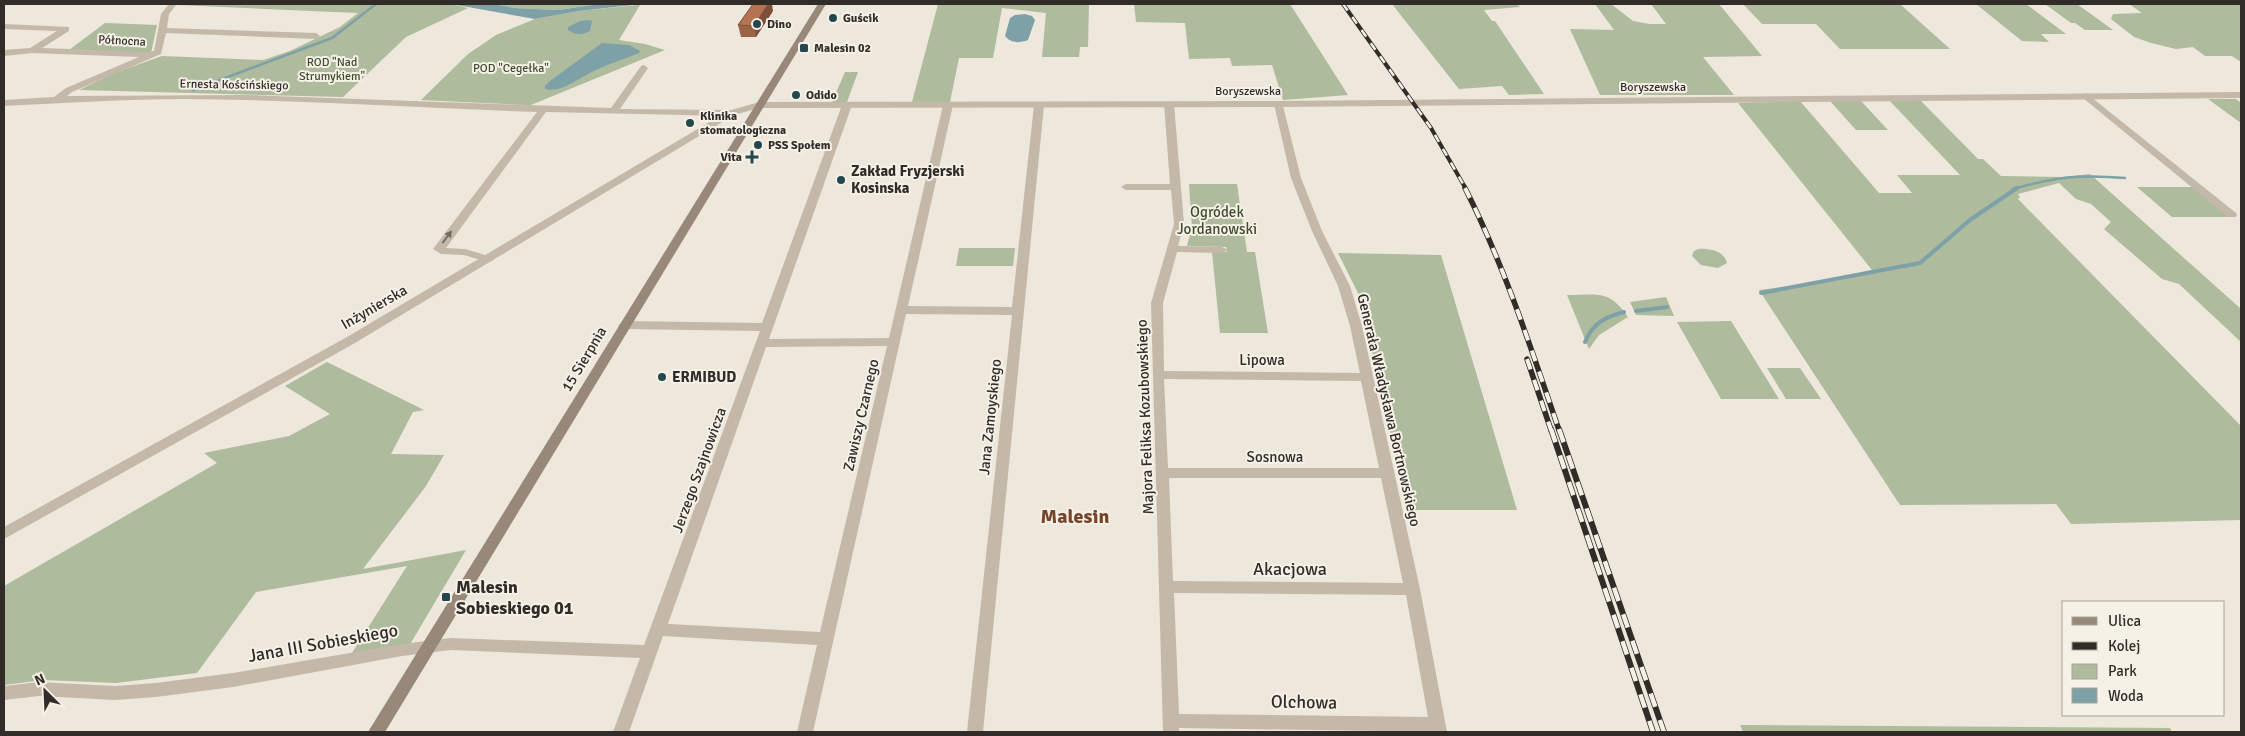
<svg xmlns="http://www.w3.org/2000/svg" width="2245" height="736" viewBox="0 0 2245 736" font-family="Signika,sans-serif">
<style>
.green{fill:#aebb9d}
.water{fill:#7ea1a7}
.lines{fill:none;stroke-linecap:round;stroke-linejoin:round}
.stream-far1{stroke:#7ea1a7;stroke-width:2.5}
.stream{stroke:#7ea1a7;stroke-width:4}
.minor{fill:#c4b8a9;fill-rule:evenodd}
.tertiary{fill:#c4b8a9;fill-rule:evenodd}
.secondary{fill:#98887a;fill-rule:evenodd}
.rail-far2-casing{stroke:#322c28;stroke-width:4}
.rail-far1-casing{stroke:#322c28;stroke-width:5.5}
.rail-casing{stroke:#322c28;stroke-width:6}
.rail-far2{stroke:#f6f1e7;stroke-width:2.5;stroke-dasharray:8;stroke-linecap:butt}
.rail-far1{stroke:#f6f1e7;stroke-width:4;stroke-dasharray:11;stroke-linecap:butt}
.rail{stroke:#f6f1e7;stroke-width:4.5;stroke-dasharray:14;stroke-linecap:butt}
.wall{fill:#9d6346}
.shaded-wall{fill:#7f5039}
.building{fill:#b67351;stroke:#7f5039}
.oneway{fill:#746b62}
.poi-dot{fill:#23474e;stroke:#f6f1e7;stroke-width:2}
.labels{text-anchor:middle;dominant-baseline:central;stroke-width:4;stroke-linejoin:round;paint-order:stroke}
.far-poi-label{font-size:12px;font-weight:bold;fill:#322c28;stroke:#f6f1e7;text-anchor:start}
.far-street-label{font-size:12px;fill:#322c28;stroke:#f6f1e7}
.far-park-label{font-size:12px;fill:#3f4d2f;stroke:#f6f1e7}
.poi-label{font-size:15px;font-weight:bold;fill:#322c28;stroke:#f6f1e7;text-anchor:start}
.park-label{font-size:15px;fill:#3f4d2f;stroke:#f6f1e7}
.street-label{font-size:15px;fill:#322c28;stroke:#f6f1e7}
.near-street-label{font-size:18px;fill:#322c28;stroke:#f6f1e7}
.near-poi-label{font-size:18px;font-weight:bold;fill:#322c28;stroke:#f6f1e7;text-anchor:start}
.district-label{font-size:20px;font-weight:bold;fill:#77452b;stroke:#f6f1e7}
</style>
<rect width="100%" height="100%" fill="#eee7db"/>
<path class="green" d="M179 4H451L468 8 406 37 343 97 79 90 117 72 162 56 263 60 290 51 340 27 358 13 178 5Z
M495 4H599L558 10 514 8Z
M648 4 640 5 619 40 645 44 665 50 526 107 525 105 421 100 468 54 496 35 535 19 579 11Z
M938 4H1089L1088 47H1080L1079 57H1042L1046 13 1002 8 993 58H959L950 102H912Z
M1134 4H1290L1348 95 1283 100 1272 65 1232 66 1230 58 1189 59 1185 23 1136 22Z
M1392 4H1517L1520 7 1484 10 1492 21H1495L1544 94 1509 95 1502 86 1459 89Z
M1595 4H1611L1633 21 1650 24H1666L1651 4H1900L1950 49H1840L1816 24H1762L1743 4H1719L1762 56 1703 57 1734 95H1600L1570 29 1614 30Z
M1976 4H2026L2066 34H2041L2049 42 2022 41Z
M2045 4H2077L2113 30H2085L2075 23H2071Z
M2129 4H2241V62L2232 56H2205L2193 47 2176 49 2151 43 2134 37 2111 19 2113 14 2142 13Z
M105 23 157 25 151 53 69 50Z
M845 72H858L847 102H832Z
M2208 99H2236L2241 103V123Z
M1889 100H1920L1978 159H1983L2001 176 2062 177 2090 174 2241 309V342L2179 284 2162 279 2104 229 2111 222 2091 204 2076 199 2059 183 2018 194 2020 197 2018 199 2241 426V520L2071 524 2056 504 1900 505 1759 290 1806 284 1872 270 1738 103 1800 101 1879 193H1912L1897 175H1960Z
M1830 101H1861L1888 130H1856Z
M1189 184H1237L1247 252H1255L1268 333H1220L1212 252H1227L1226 247 1187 246 1192 227Z
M2137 187H2194L2229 217H2172Z
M959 248H1015L1013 266H956Z
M1698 249C1709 248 1724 251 1727 263L1718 268 1701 265 1692 256 1694 251Z
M1338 253 1441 255 1517 510H1408L1359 295Z
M1567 295C1598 295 1609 289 1628 317L1599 335 1589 349Z
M1666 297 1674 316 1636 315 1630 302Z
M1731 321 1779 399H1721L1677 322Z
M327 362 424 410 413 412 391 454 444 455 426 486 363 569 466 550 409 646 350 656 407 566 256 592 197 673 116 683 43 680 4 685V586L217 463 204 453 289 436 330 414 285 386Z
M1767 368H1800L1821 399H1786Z
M1740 725 2170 728 2172 732H1743Z"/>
<path class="water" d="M451 4H495L514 8 558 10 599 4H642L579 11 535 19Z
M1025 14 1032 16 1035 20 1028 40C1019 43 1012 44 1005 36L1010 18 1015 15Z
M588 20 592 21 590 31C582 35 575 35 568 30V27L580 21Z
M602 43 629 45 640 51 639 53C623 60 604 65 588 74 576 80 561 93 545 89V86L550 81Z"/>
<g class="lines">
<path class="stream-far1" d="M193 90 332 38 376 4
M2013 189C2055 177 2081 174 2125 178"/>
<path class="stream" d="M1761 293 1920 263 1970 220 2017 188
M1636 311 1667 307
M1585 342C1593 323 1605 317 1624 312"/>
<path class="minor" d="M169 4H177L169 14 167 28 316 33 320 36 316 39 166 33 161 54 72 92 67 96 246 95 611 108 641 66 644 65 648 68 620 109 731 110 736 113 731 116 546 112 446 248 465 249 492 257 494 259 492 261 488 262 464 255 441 254 433 249 537 112C420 108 302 100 185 99 125 99 64 103 4 106V100L54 97 66 88 139 57 32 53 4 56V50L30 48 57 31 4 29V24L69 27V31L42 48 150 52 154 51 161 14Z
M2086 93 2236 213 2237 215 2236 217H2228L2083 98 2081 96Z
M1169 101 1174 104 1184 224 1178 246 1222 247 1228 250 1222 253 1177 252 1163 303 1164 371 1360 373 1350 326 1338 286 1312 231 1291 178 1274 104 1276 102H1282L1301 178 1322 231 1350 286 1362 326 1420 589 1447 732 1179 728V732H1163L1151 303 1174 224 1171 190H1126L1121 187 1126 184H1170L1164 104ZM1164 379 1361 381 1379 468H1168ZM1169 478H1381L1403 583 1173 581ZM1174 593 1406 595 1428 717 1179 714Z
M847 102 852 105 769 339 889 338 943 105 948 102 953 105 908 306 1012 307 1034 105 1039 102 1044 105 983 732H967L1012 315 906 314 813 732H797L817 645 663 636 629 732H613L640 658 451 650 402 656 233 687 156 697 115 700 39 696 4 700V686L39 682 115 686 156 683 233 673 402 644 451 638 644 645 760 331 624 329 618 325 624 321 762 323 842 105ZM887 346 820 632 668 624 766 347Z"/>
<path class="tertiary" d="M2241 92V98L1279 107 759 108 734 115 355 343 4 539V527L347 337 728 111 759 102 1279 101Z"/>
<path class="secondary" d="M818 4H826L385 732H368Z"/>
<g class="rail-far2-casing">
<path id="rail-far2" d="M1343 4 1431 128 1466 189"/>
</g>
<g class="rail-far1-casing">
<path id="rail-far1" d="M1465 188C1504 265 1531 348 1559 430
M1527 359 1551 430"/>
</g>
<g class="rail-casing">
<path id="rail" d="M1551 429 1653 732
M1559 429 1664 732"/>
</g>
<use href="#rail-far2" class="rail-far2"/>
<use href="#rail-far1" class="rail-far1"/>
<use href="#rail" class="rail"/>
</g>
<path class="wall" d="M773 11 756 37H741L738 25Z"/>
<path class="shaded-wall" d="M768 4H772L773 11 756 37 754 26Z"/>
<path class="building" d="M753 4H768L754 26 738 25Z"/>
<defs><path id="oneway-solid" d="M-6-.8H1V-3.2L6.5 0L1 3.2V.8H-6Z" transform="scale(1.25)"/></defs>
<use class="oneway" href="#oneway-solid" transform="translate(447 237) rotate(-53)"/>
<g class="poi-dot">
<circle cx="833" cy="18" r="5"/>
<circle cx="757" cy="24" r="5"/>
<rect x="799" y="43" width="10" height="10" rx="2.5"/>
<circle cx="796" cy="95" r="5"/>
<circle cx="690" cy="123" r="5"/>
<circle cx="758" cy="145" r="5"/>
<path d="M749.5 149.5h5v5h5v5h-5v5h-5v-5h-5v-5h5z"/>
<circle cx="841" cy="180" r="5"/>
<circle cx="662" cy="377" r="5"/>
<rect x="441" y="592" width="10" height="10" rx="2.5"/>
</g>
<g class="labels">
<g class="far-poi-label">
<text x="843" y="18">Guścik</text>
<text x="767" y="24">Dino</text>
<text x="814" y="48">Malesin 02</text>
<text x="806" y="95">Odido</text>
<text x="700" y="116">Klinika<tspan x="700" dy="14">stomatologiczna</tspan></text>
<text x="768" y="145">PSS Społem</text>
<text x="742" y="157" text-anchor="end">Vita</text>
</g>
<g class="far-street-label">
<text transform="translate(122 41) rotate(3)">Północna</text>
<text transform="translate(234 85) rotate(1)">Ernesta Kościńskiego</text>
<text x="1653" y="87">Boryszewska</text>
<text x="1248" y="91">Boryszewska</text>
</g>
<g class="far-park-label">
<text x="332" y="62">ROD "Nad<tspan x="332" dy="14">Strumykiem"</tspan></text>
<text x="511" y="68">POD "Cegełka"</text>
</g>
<g class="poi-label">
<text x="851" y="171">Zakład Fryzjerski<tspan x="851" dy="17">Kosinska</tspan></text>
<text x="672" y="377">ERMIBUD</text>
</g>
<g class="park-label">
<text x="1217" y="212">Ogródek<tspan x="1217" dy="17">Jordanowski</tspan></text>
</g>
<g class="street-label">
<text transform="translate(374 307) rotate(-30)">Inżynierska</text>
<text transform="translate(584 359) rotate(-59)">15 Sierpnia</text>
<text x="1262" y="360">Lipowa</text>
<text transform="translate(1389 410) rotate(77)">Generała Władysława Bortnowskiego</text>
<text transform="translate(861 415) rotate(-77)">Zawiszy Czarnego</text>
<text transform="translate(990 417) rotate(-84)">Jana Zamoyskiego</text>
<text transform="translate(1145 417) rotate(-92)">Majora Feliksa Kozubowskiego</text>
<text x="1275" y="457">Sosnowa</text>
<text transform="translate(699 470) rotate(-70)">Jerzego Szajnowicza</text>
</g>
<g class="near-street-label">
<text x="1290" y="569">Akacjowa</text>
<text transform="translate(323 643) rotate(-10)">Jana III Sobieskiego</text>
<text transform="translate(1304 702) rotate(1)">Olchowa</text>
</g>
<g class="near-poi-label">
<text x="456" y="587">Malesin<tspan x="456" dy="21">Sobieskiego 01</tspan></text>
</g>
<g class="district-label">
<text x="1075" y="516">Malesin</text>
</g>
</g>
<rect width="2245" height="736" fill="none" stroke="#322c28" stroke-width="10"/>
<rect x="2062" y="601" width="162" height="115" fill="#f6f1e7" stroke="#a8a29b"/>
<rect x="2072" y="617" width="25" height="8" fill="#98887a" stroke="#a8a29b"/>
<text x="2108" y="626" font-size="15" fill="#322c28">Ulica</text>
<rect x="2072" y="642" width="25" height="8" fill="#322c28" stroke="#a8a29b"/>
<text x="2108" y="651" font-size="15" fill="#322c28">Kolej</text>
<rect x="2072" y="664" width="25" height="15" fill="#aebb9d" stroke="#a8a29b"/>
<text x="2108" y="676" font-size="15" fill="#322c28">Park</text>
<rect x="2072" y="688" width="25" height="15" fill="#7ea1a7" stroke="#a8a29b"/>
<text x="2108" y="701" font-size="15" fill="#322c28">Woda</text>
<g transform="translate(45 691) rotate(336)" stroke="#f6f1e7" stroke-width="4" paint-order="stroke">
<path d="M0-4L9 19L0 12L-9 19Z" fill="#322c28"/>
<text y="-8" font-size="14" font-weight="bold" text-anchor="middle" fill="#322c28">N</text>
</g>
</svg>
